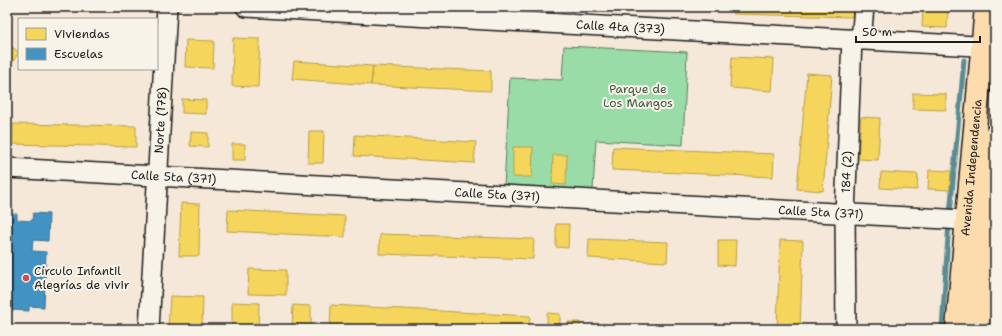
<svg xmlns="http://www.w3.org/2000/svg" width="1002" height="336" viewBox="0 0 1002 336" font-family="'Shantell Sans',sans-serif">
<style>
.green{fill:#99dca7;stroke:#5a7c62}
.homes{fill:#f6d55c;stroke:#b59e49}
.schools{fill:#4393c3;stroke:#376f91}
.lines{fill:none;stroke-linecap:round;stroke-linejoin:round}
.stream{stroke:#5c8c93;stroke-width:5}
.street-casing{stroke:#1c1c1c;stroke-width:22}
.primary-casing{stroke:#1c1c1c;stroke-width:25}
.street{stroke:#f7f3e8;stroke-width:19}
.primary{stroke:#fcdcac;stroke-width:22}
.poi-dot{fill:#d1495b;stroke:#f7f3e8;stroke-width:1.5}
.labels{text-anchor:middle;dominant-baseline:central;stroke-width:4;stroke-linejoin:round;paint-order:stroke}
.street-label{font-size:12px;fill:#1c1c1c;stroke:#f7f3e8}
.park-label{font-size:12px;fill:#425646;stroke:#f7f3e8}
.poi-label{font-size:12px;fill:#1c1c1c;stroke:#f7f3e8;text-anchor:start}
</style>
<rect width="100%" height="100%" fill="#f5e8d9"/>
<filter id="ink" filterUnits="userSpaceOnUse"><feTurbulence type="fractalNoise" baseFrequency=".025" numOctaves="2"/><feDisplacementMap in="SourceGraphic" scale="8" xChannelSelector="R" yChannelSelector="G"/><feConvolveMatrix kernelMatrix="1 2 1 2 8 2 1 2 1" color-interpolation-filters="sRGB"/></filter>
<g filter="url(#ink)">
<path class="green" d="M564 46 687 52 683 145 596 140 593 190 504 186 510 78 562 80Z"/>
<path class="homes" d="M733 7H853L852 17 733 14Z
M923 7H948L947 28 922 27Z
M233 38 260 39 258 87 232 86Z
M186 40 214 41 213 68 185 67Z
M7 44 19 52 7 71Z
M732 57 774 59 772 91 730 88Z
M294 61 373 66 371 85 292 79Z
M373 66 491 71V91L371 85Z
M807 73 832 75 823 191 797 189Z
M913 93 946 94V110L913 109Z
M182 99 206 100V114L182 113Z
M861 117 880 118 878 160 858 159Z
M13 124 136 126V147L12 144Z
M309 131H324L323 163H308Z
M191 132 208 133V147L190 146Z
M355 135 476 142 474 163 354 156Z
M232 144H245V160H232Z
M513 147H533L532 177H513Z
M613 147 774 154 773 177 612 170Z
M553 155H567L566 185 552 184Z
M929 170 951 171 950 190 928 189Z
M881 172 918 174 917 190 880 188Z
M181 203 200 204 199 256H179Z
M228 210 345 216V237L227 231Z
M556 224H569L568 248 556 247Z
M380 234 534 239 533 259 379 254Z
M589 239 668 242 667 262 588 258Z
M718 240H736L735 266 718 265Z
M780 240 803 241 800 329H777Z
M249 269 286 270V295L248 294Z
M170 296 203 297 202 329H168Z
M232 302 259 303 258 329H232Z
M293 305 311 306V329H292Z
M331 305 530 316 529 329H372L330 327Z
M547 313 560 314V329H547Z
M568 322H580V329H567Z
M598 326H612V329H598Z
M647 326 678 327V329H647Z"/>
<path class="schools" d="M33 213 49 214 48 241 33 240 32 251 46 252 44 307 29 306V311L12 310V305L7 304V214H17V220L32 221Z"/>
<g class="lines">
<path class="stream" d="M942 329 948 236 964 60"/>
<g class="street-casing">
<g id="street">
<path id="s1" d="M246 7 995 47"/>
<path d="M861 40 864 7"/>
<path id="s2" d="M7 168 982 221"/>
<path id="s3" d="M149 329 167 7"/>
<path id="s4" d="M846 329 845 214 852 39"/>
</g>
</g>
<g class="primary-casing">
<g id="primary">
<path id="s5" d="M957 329 986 7"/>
<path d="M978 329 995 136"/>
</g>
</g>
<use href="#street" class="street"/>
<use href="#primary" class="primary"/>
</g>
</g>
<circle class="poi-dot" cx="26" cy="278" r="4"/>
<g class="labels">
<g class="street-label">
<text stroke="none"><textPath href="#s1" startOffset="375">Calle 4ta (373)</textPath></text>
<text stroke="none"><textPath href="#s3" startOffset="209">Norte (178)</textPath></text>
<text stroke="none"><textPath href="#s5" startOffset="162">Avenida Independencia</textPath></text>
<text stroke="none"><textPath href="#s4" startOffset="157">184 (2)</textPath></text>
<text stroke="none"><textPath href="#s2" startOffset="167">Calle 5ta (371)</textPath></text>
<text stroke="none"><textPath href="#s2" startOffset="491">Calle 5ta (371)</textPath></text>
<text stroke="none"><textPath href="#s2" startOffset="815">Calle 5ta (371)</textPath></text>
</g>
<g class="park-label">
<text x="638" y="89">Parque de<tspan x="638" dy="14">Los Mangos</tspan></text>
</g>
<g class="poi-label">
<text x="34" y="271">Círculo Infantil<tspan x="34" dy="14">Alegrías de vivir</tspan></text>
</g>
</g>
<rect width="1002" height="336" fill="none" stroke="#f7f3e8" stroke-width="24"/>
<rect x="12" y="12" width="978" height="312" fill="none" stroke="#1c1c1c" stroke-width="1.5" filter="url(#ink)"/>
<rect x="18" y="18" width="140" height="52" fill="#f7f3e8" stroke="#9f9d96"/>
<rect x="26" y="28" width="20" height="12" fill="#f6d55c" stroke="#9f9d96"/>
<text x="54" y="38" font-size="12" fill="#1c1c1c">Viviendas</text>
<rect x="26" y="48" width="20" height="12" fill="#4393c3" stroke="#9f9d96"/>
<text x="54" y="58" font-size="12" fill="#1c1c1c">Escuelas</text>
<path d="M856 36v6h124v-6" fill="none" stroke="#1c1c1c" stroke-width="2"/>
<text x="862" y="36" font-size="12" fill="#1c1c1c" stroke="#f7f3e8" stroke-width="3" paint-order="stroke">50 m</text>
</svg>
